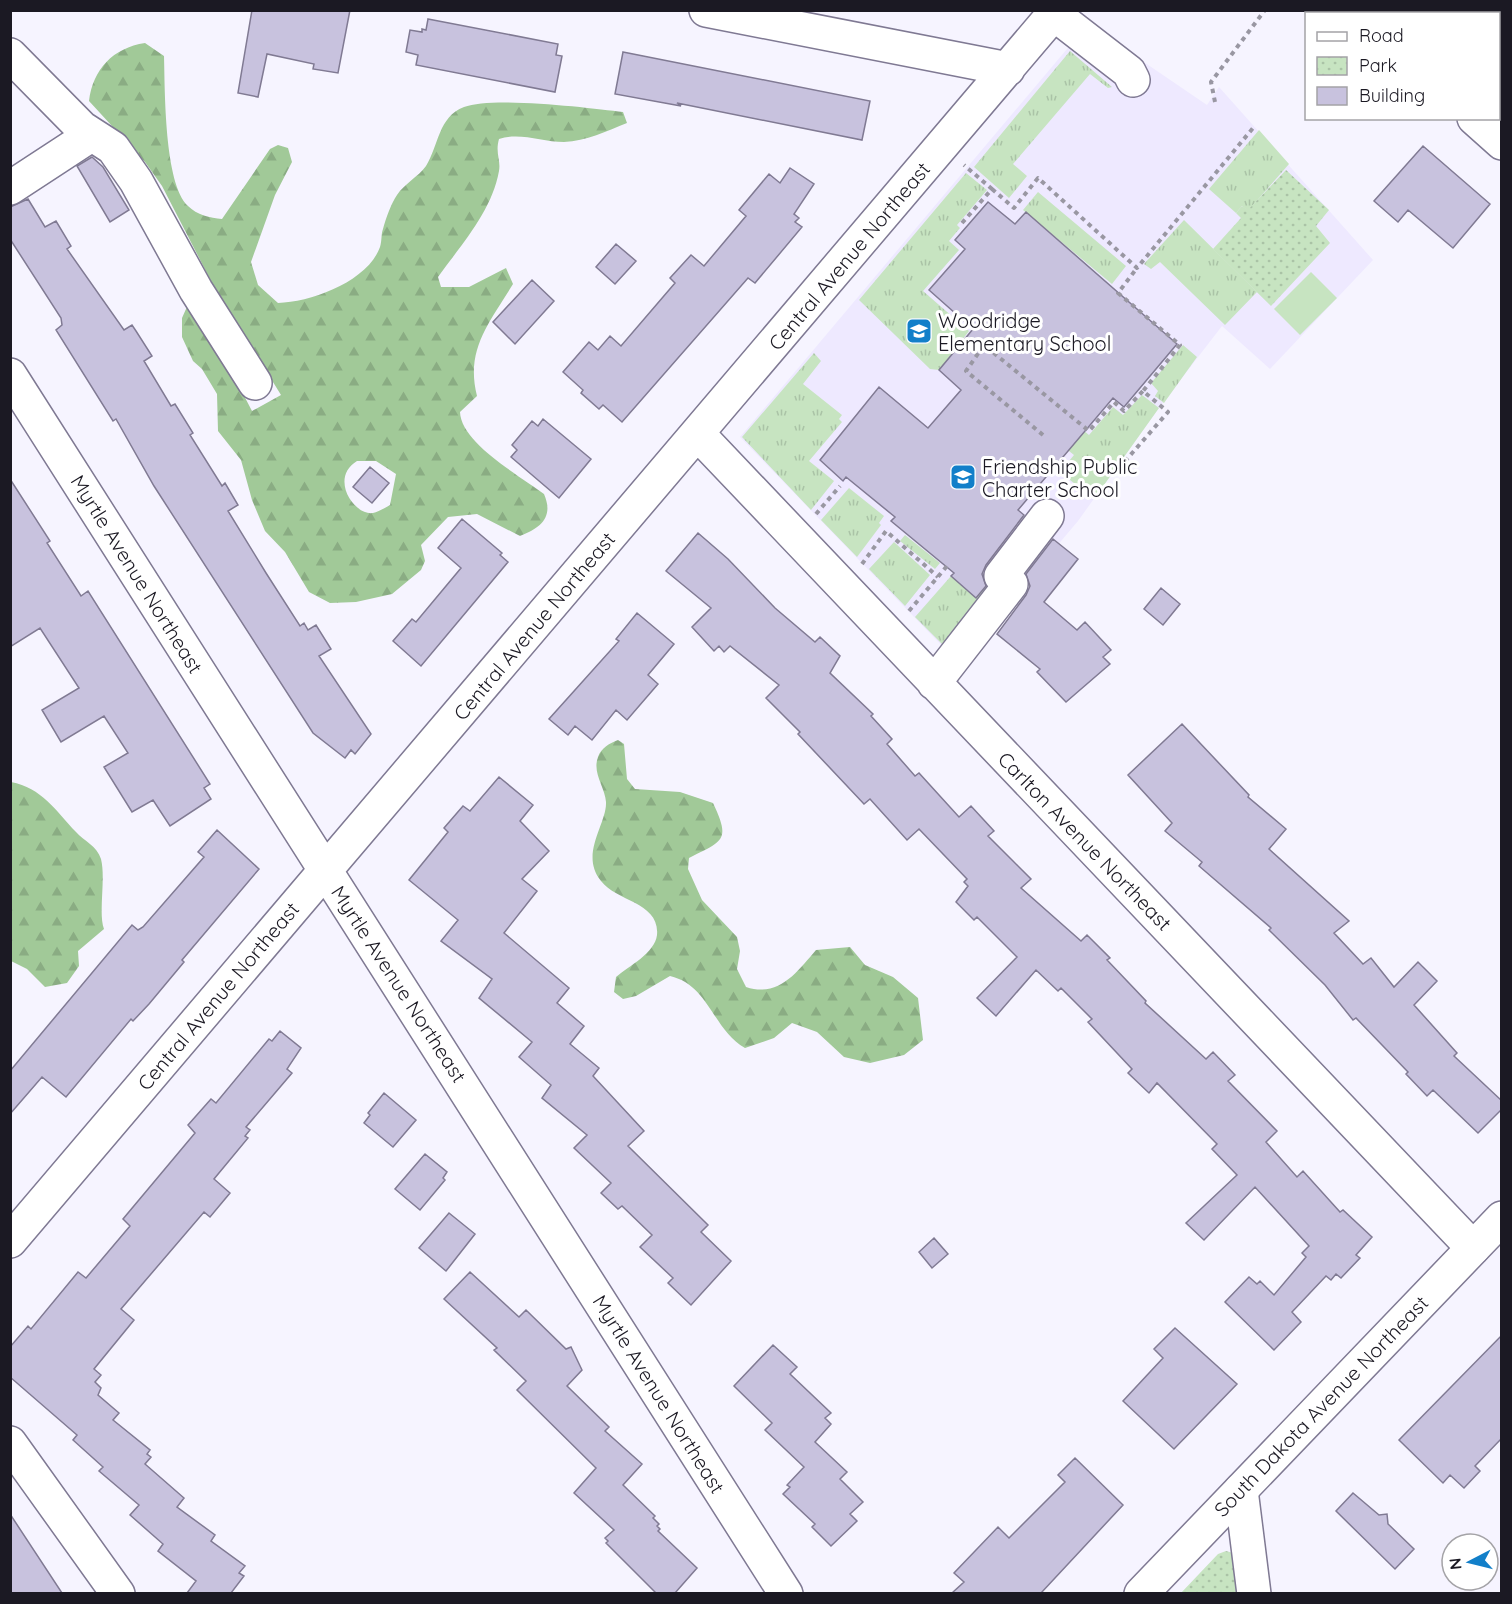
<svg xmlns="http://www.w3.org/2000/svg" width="1512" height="1604" viewBox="0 0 1512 1604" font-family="Quicksand,sans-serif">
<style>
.built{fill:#eee9ff}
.grass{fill:url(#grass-tufts)}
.forest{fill:url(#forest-firs);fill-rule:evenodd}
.park{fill:url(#park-dots)}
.pitch{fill:#c7e4c1}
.building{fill:#c8c2de;stroke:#807a93;stroke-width:1.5}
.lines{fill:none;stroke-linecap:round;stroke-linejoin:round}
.minor-casing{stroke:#7f7993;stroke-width:36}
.major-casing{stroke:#7f7993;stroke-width:36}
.path{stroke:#9997a2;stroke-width:4;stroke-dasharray:4.5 4.5;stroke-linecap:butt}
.minor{stroke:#fff;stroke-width:33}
.major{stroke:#fff;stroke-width:33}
.labels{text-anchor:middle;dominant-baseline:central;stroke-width:6;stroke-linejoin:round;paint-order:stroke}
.street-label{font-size:20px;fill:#1b1923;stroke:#fff}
.poi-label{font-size:20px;fill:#1b1923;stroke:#fff;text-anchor:start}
</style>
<defs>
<pattern id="grass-tufts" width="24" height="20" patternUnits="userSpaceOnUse" patternTransform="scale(1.5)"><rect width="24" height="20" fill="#c7e4c1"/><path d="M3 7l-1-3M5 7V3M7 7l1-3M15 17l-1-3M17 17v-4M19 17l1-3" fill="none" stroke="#aac3a6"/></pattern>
<pattern id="forest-firs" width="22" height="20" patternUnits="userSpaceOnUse" patternTransform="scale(1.5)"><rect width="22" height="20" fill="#a1c998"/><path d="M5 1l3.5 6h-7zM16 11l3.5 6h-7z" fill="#8aac83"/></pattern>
<pattern id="park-dots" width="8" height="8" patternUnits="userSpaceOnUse" patternTransform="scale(1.5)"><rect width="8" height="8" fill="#c7e4c1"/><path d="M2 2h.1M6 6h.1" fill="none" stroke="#aac3a6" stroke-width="1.8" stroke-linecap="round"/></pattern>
</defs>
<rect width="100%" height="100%" fill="#f6f4ff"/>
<path class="built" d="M1088 24 1207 105 1219 87 1373 260 1270 369 1222 326 1161 405 1078 521 1018 592 946 650 740 437Z"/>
<path class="grass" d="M1070 51 1112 87 1108 88 1090 74 1013 164 1027 176 1009 198 974 167Z
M1259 130 1289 164 1248 211 1242 206 1236 213 1209 189Z
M966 173 987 190 957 225 960 228 949 241 959 250 923 291 969 331 939 370 930 369 859 300Z
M1038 192 1126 266 1112 284 1023 210Z
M1184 220 1257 292 1225 325 1160 262 1151 269 1144 264Z
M1183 345 1197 357 1164 403 1155 396 1158 391 1151 383Z
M814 353 821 361 803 384 842 415 839 419 842 422 809 461 834 481 811 510 742 437Z
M1007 366 1089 435 1113 407 1123 415 1142 395 1159 408 1094 499 1060 472 1074 455 983 383Z
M849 488 884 516 879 523 881 525 857 557 821 520Z
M905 535 940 563 935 569 900 541Z
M894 542 930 575 905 606 869 569Z
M996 575 947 649 915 617 951 576 976 598Z"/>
<path class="forest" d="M1397 11H1501V112L1498 110V14H1400Z
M145 43 164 56C165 89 164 184 188 206 197 215 210 218 222 219L270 149 278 145 288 148 292 162 275 195 251 262 258 285 278 303C312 302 368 281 380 247 382 241 381 234 383 229 386 218 391 204 397 195 404 184 418 177 426 166 439 145 438 117 464 107 493 96 590 108 623 112L627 123C607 131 586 141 564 142 542 142 520 132 499 139 495 153 501 160 499 171 492 211 461 245 438 277L441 287H469L506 268 513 284C490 322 465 349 477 396L460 412C461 443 520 476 544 494 554 517 541 528 520 536L477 514 448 517 421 545 425 561 421 570 392 594 356 602 330 603 309 592 285 552 265 531 252 500 241 460 218 431 217 394 202 369 193 361 182 337V318L190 300 215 340 252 411 281 395 212 283 162 186 145 162 89 101C93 69 113 48 145 43ZM357 461H376L396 474 390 505C385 508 378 512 373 513 354 516 329 478 357 461Z
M618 740 624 744 627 779 635 789 680 792 713 803C731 841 723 841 689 858L688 869 702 900 737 937 740 951 737 969 746 987C779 998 797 972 816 950L850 947 865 965 893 977 918 998 923 1040 904 1055 870 1063 844 1057 817 1032 792 1023 774 1038 745 1048C713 1030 709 985 670 976L636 996 623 999 614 992 616 977C629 966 655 953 657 935 660 902 617 902 601 881 579 854 607 824 606 802 605 787 592 773 598 757 601 748 610 743 618 740Z
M11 782C42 788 55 810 76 832 84 841 97 846 101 859 106 879 98 913 104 929L78 951 79 966 67 983 45 987 27 969 11 961Z"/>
<path class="park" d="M1286 170 1329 210 1316 226 1330 243 1271 306 1213 249 1241 218 1236 213 1242 206 1248 210Z
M1226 1551 1233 1553 1243 1593 1180 1594 1218 1554Z"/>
<path class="pitch" d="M1311 272 1337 298 1300 335 1274 309Z"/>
<path class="building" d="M252 10H350L338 73 313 69 314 64 267 54 258 97 238 93Z
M428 19 558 44 556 55 562 56 555 92 416 65 418 55 406 52 410 30 422 32V29L426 30Z
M623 52 870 101 862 140 677 103 681 106 615 94Z
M1423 146 1490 204 1453 248 1408 210 1398 222 1374 201Z
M92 157 103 167 129 210 110 222 77 166Z
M790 168 814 184 794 214 799 218 795 222 802 227 755 283 748 278 622 422 603 405 599 409 581 393 583 390 563 372 589 342 598 350 610 336 621 346 675 283 670 278 691 255 704 266 746 216 739 210 769 174 780 183Z
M28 199 45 227 56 221 71 246 67 249 124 330 132 325 136 331 152 356 144 361 171 406 175 404 193 433 190 435 222 486 225 483 238 505 228 511 266 573 300 626 304 623 308 630 316 625 331 649 319 656 371 734 355 754 351 750 345 758 313 733 154 486 116 419 113 421 56 330 62 325 61 318 10 239V207Z
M988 202 1015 224 1026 212 1177 344 1124 407 1113 398 1018 510 1024 515 986 565 982 574 986 586 976 598 951 576 954 573 891 521 895 517 846 477 843 481 820 460 879 387 928 428 961 390 939 370 973 329 929 290 965 249 955 240Z
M616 244 636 261 615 284 596 267Z
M532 280 554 301 515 344 493 322Z
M543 419 591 459 559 498 511 457 517 450 512 445 532 421 538 426Z
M370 467 389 483 372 503 353 487Z
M10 479 50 541 47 543 81 596 88 591 210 784 204 788 211 799 170 826 153 800 132 812 104 767 128 753 104 716 61 742 42 710 79 688 40 628 10 647Z
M462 519 502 553 500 555 508 562 421 666 393 641 412 619 416 622 461 568 438 548Z
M698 533 728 559 775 608 815 642 820 637 840 656 830 673 873 714 871 716 892 739 887 744 915 776 919 773 959 817 971 806 994 831 988 836 1031 879 1021 888 1081 941 1087 935 1110 958 1107 960 1146 1001 1145 1003 1206 1059 1213 1052 1235 1075 1228 1081 1277 1131 1266 1142 1297 1177 1303 1171 1340 1212 1343 1210 1372 1237 1356 1255 1360 1258 1341 1278 1336 1274 1331 1280 1326 1276 1292 1312 1301 1322 1274 1350 1225 1302 1249 1277 1257 1284 1260 1281 1274 1295 1306 1257 1302 1253 1309 1246 1255 1187 1204 1240 1186 1223 1237 1175 1212 1149 1217 1144 1157 1083 1149 1093 1128 1073 1132 1069 1088 1022 1092 1019 1061 988 1058 991 1036 970 996 1016 977 998 1017 957 977 917 974 920 956 902 968 886 964 882 967 879 919 829 907 840 870 799 864 804 798 734 800 732 766 698 779 685 730 646 724 652 719 646 714 651 692 627 711 608 666 571Z
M1053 539 1078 559 1044 602 1077 630 1085 622 1111 650 1103 657 1110 664 1066 702 1037 672 1040 669 997 634 1026 595 1030 586 1026 574Z
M1161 588 1180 604 1163 625 1144 609Z
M637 613 674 644 648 675 658 684 627 720 616 710 592 740 575 726 568 735 549 719 619 641 616 639Z
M1182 724 1249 795 1248 797 1286 829 1269 849 1349 921 1334 933 1363 964 1371 958 1394 987 1418 962 1437 981 1414 1005 1457 1053 1454 1056 1502 1101V1109L1478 1133 1433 1090 1427 1096 1406 1074 1408 1072 1356 1018 1353 1020 1325 985 1269 930 1271 928 1199 866 1202 862 1165 831 1172 823 1128 775Z
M499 777 533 805 520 821 549 851 522 879 537 891 504 933 569 988 557 1003 584 1026 570 1044 599 1068 593 1076 644 1131 628 1146 708 1225 701 1232 731 1261 691 1305 668 1283 673 1278 640 1247 652 1235 622 1206 618 1209 601 1193 611 1183 574 1148 587 1135 542 1098 551 1085 519 1057 532 1042 479 998 492 979 441 941 458 920 409 880 448 832 444 828 463 806 470 811Z
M217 830 259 869 182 960 184 962 149 1004 133 1021 131 1019 66 1097 42 1077 10 1114V1071L132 925 138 930 143 927 204 857 198 852Z
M280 1031 301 1048 287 1069 292 1073 246 1127 250 1130 245 1136 248 1138 214 1179 230 1193 210 1217 204 1212 121 1309 134 1320 94 1369 101 1375 95 1382 101 1388 98 1395 119 1413 113 1420 150 1450 147 1454 151 1457 145 1464 184 1498 177 1507 215 1535 211 1541 245 1566 239 1573 244 1576 231 1593H187L196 1581 158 1551 163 1544 130 1515 139 1505 99 1471 103 1467 73 1440 77 1435 10 1377V1347L28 1326 31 1329 78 1272 86 1278 130 1226 123 1219 195 1133 188 1125 211 1099 216 1103 269 1039 272 1041Z
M384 1093 416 1120 393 1147 364 1123 370 1115 368 1113Z
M425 1154 447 1172 443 1178 445 1180 420 1210 395 1189Z
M449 1213 475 1234 446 1271 419 1248Z
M934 1238 948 1254 932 1268 919 1252Z
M470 1272 519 1317 526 1310 566 1349 571 1347 582 1370 567 1386 609 1427 605 1431 642 1464 623 1485 655 1516 653 1518 659 1524 657 1526 660 1529 658 1531 697 1568 675 1593H656L606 1543 608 1541 605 1538 614 1530 574 1493 596 1468 517 1390 526 1381 494 1350 497 1348 444 1299Z
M1175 1328 1237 1384 1174 1449 1123 1401 1163 1358 1154 1349Z
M1502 1335V1438L1475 1466 1480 1471 1464 1488 1450 1475 1443 1483 1399 1440Z
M773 1345 797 1367 790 1374 831 1413 825 1418 831 1424 815 1442 847 1472 840 1479 863 1502 850 1514 857 1521 831 1546 812 1527 815 1524 783 1494 790 1487 787 1485 804 1467 765 1430 772 1423 734 1386Z
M1075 1458 1123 1505 1096 1534 1041 1593H952L964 1582 954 1573 998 1527 1009 1538 1065 1482 1058 1475Z
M1353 1493 1379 1515 1387 1514 1388 1524 1414 1549 1395 1569 1336 1511Z
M10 1514 62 1593H10Z"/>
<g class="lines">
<g class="minor-casing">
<path id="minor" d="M706 10 1008 69
M1352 10 1356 14
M1054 14 1129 72 1133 80
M10 55 82 128 113 148 136 181 196 290 255 383
M1474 118 1502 143
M10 188 91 135
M10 375 786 1594
M698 434 1473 1248
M934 683 1011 584 1001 576 1047 516
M10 1241 1057 10
M10 1443 118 1594
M1241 1490 1254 1594"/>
</g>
<g class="major-casing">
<path id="major" d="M1141 1594 1502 1218"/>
</g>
<path class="path" d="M1215 102 1211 82 1265 10
M992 189 1014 208 1038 178 1137 268 1253 128
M962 223 992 189 964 165
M1043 435 966 371 984 345 1089 431 1114 402 1124 411 1143 391
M1113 475 1168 412 1143 391 1180 345 1118 293 1137 268
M816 514 840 486
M862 564 886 531 938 577
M909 611 947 566"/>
<use href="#minor" class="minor"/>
<use href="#major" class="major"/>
</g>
<defs>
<g id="school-square" transform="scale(1.35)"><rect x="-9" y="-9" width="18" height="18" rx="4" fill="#127fc9" stroke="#fff"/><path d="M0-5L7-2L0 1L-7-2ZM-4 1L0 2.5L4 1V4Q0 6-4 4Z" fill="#fff"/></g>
</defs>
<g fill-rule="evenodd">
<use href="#school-square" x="919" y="331"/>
<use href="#school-square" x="963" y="477"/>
</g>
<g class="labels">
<g class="street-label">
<text transform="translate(849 256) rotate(-50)">Central Avenue Northeast</text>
<text transform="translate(137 574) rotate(58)">Myrtle Avenue Northeast</text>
<text transform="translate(534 626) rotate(-50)">Central Avenue Northeast</text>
<text transform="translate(1085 841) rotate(46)">Carlton Avenue Northeast</text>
<text transform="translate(399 984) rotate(57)">Myrtle Avenue Northeast</text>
<text transform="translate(218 996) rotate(-50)">Central Avenue Northeast</text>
<text transform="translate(659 1394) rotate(58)">Myrtle Avenue Northeast</text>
<text transform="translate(1321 1406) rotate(-46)">South Dakota Avenue Northeast</text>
</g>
<g class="poi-label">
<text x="938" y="320">Woodridge<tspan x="938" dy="23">Elementary School</tspan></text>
<text x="982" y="466">Friendship Public<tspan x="982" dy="23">Charter School</tspan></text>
</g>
</g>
<rect width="1512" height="1604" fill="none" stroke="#1b1923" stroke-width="24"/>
<rect x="1305" y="12" width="195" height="108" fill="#ffffff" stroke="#a4a3a7" stroke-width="1.5"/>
<rect x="1317" y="32" width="30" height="9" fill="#ffffff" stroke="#a4a3a7" stroke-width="1.5"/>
<text x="1359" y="42" font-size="18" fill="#1b1923">Road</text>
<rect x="1317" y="57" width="30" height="18" fill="url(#park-dots)" stroke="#a4a3a7" stroke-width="1.5"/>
<text x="1359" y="72" font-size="18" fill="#1b1923">Park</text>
<rect x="1317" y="87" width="30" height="18" fill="#c8c2de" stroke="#a4a3a7" stroke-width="1.5"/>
<text x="1359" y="102" font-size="18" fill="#1b1923">Building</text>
<g transform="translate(1470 1562) rotate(263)"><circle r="28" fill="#ffffff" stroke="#a4a3a7" stroke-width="1.5"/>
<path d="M0-4.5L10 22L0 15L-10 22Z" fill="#127fc9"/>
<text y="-9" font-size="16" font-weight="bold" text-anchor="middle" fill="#1b1923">N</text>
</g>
</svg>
